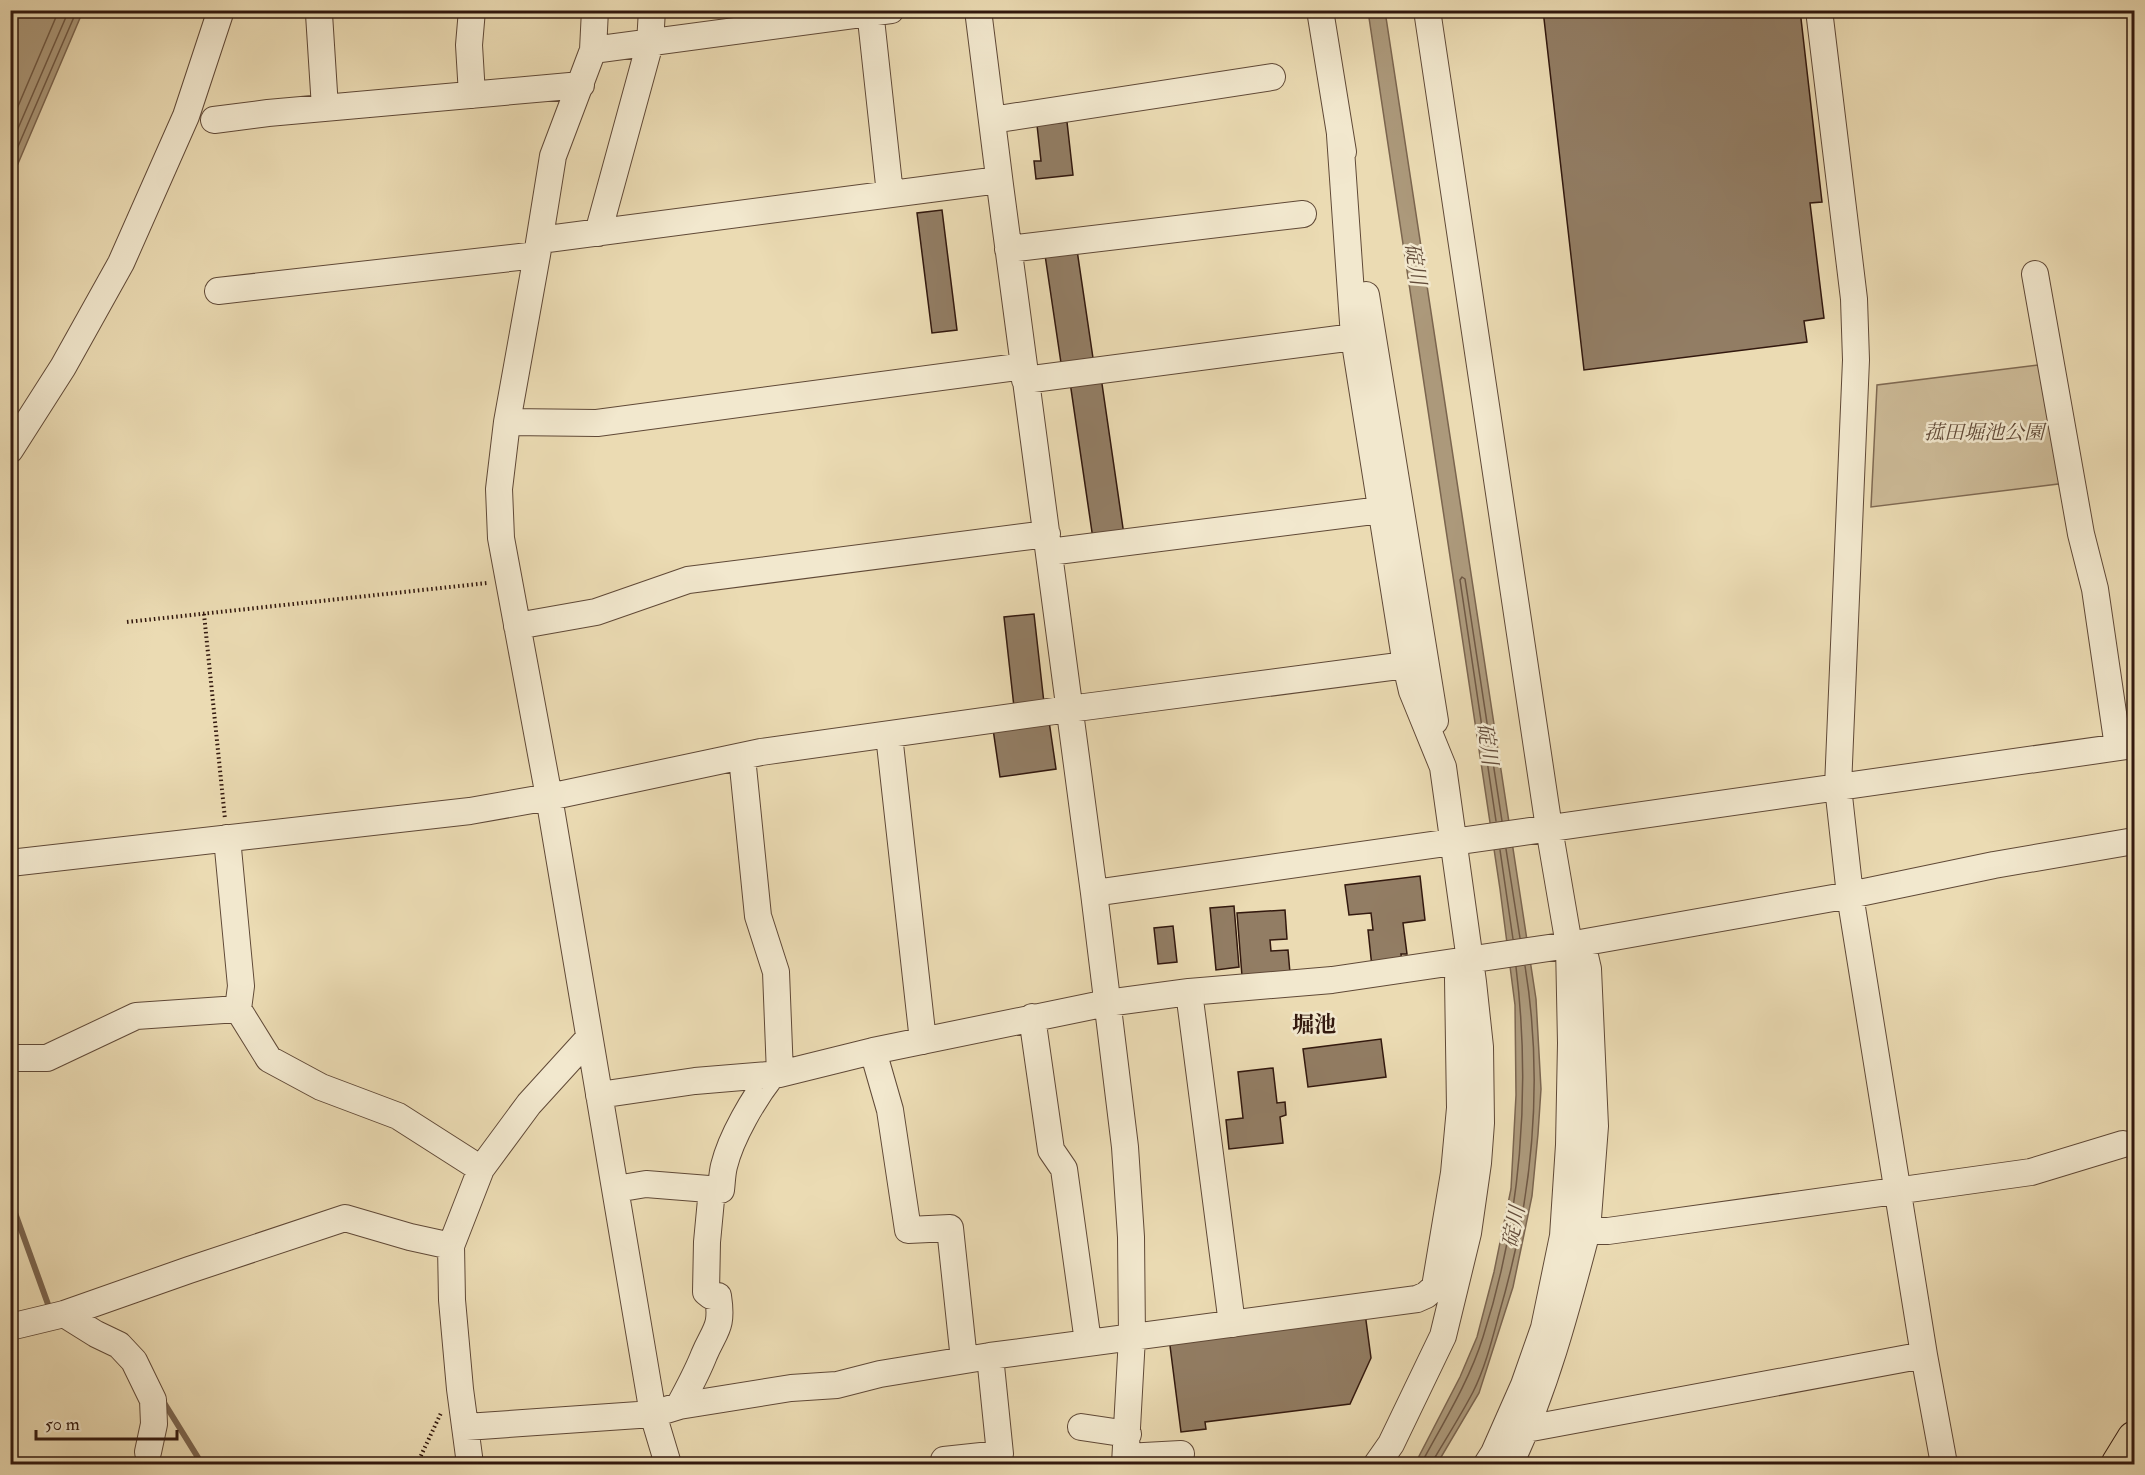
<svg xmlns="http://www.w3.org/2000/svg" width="2145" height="1475" viewBox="0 0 2145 1475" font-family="'IM FELL Double Pica','Noto Serif JP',serif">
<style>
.green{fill:#ccba97;stroke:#7f6952;stroke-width:1.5}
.water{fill:#ac997b;stroke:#7b654f;stroke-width:1.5}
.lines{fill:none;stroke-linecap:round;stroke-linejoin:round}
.shore{stroke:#6f5844;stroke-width:1.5}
.stream{stroke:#7b654f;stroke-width:6}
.building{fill:#927d64;stroke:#32180e;stroke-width:1.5}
.minor-casing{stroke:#604937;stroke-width:28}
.major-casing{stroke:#32180e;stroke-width:35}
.path{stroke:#32180e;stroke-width:4;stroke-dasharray:1.5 3;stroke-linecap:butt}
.minor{stroke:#f2e8ce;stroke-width:26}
.major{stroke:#ebdbb3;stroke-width:33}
.labels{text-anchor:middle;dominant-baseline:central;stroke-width:5;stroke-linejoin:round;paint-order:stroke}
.park-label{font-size:20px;font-style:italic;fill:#604937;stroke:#f2e8ce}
.water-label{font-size:21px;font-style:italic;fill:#634c3a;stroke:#f2e8ce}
.quarter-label{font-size:22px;font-weight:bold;fill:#32180e;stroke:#f2e8ce}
</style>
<rect width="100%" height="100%" fill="#ebdbb3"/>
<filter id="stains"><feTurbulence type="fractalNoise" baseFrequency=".00333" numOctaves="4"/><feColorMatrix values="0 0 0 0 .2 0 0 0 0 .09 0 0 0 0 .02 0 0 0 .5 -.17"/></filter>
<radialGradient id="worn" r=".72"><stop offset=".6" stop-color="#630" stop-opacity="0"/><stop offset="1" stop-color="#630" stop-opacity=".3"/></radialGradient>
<path class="green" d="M2046 364 2066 483 1871 507 1877 385Z"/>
<path class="water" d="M11 10 83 11 11 180 10 11Z
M1368 11H1385L1536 999 1541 1089 1538 1134 1532 1196 1513 1287 1479 1393 1437 1464H1415L1460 1377 1477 1337 1494 1272 1511 1189 1516 1095 1515 1005 1500 889Z"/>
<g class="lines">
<path class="shore" d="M10 125 59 10
M10 147 69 10
M10 165 77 10
M1496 821 1460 580 1462 577 1465 579 1502 821
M1506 849 1520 938
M1500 850 1513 939
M1421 1464C1443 1423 1469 1382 1483 1337 1521 1219 1531 1090 1516 967
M1433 1464 1434 1459C1447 1437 1461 1415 1473 1392 1485 1368 1492 1340 1499 1314 1532 1201 1544 1082 1525 966"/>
<path class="stream" d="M10 1211 14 1210 49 1307
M163 1401 202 1464"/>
</g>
<path class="building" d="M1543 10H1800L1822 202 1810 203 1824 318 1804 321 1807 342 1584 370Z
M1067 122 1073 175 1036 179 1034 161H1041L1037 125Z
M942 210 957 330 932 333 917 213Z
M1077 250 1093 358 1061 363 1045 255Z
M1101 377 1124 535 1093 539 1070 382Z
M1034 614 1044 703 1014 707 1004 617Z
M1049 721 1056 769 1000 777 993 729Z
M1420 876 1425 920 1403 923 1407 954H1401L1402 964 1372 967 1368 930H1373L1371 913 1349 915 1345 885Z
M1234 906 1239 967 1216 970 1210 908Z
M1285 910 1287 939 1270 940 1271 951 1288 950 1290 973 1242 976 1237 913Z
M1173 926 1177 962 1158 964 1154 928Z
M1381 1039 1386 1077 1308 1087 1303 1049Z
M1273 1068 1277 1103 1285 1102 1286 1115 1280 1117 1283 1143 1229 1149 1226 1120 1243 1118 1238 1072Z
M1365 1313 1371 1358 1350 1404 1205 1422 1206 1429 1181 1432 1169 1338Z"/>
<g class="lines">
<g class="minor-casing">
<path id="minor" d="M472 10 469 45 472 95
M595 10 593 50 553 156 537 255 507 422 499 489 501 538 549 797 653 1414 668 1464
M870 10 890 194
M978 10 1000 185 1094 893 1125 1147 1131 1237 1132 1337 1125 1464
M1320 10 1343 152
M1427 10 1549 828 1569 945 1571 1043 1569 1145 1563 1236 1544 1328 1524 1385 1494 1453 1487 1464
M1819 10 1854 299 1856 360 1838 787 1850 895 1924 1355 1944 1464
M319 14 325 108
M593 50 891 10
M214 120 268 113 581 85
M992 120 1272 77
M1340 135 1354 337 1406 665 1412 691 1443 767 1473 982 1480 1047 1481 1123 1478 1163 1468 1233 1443 1336 1391 1444 1377 1464
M598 233 650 43 652 10
M540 240 999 180
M1008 249 1303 214
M2035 274 2081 534 2095 589 2118 747
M218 291 537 255
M1366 295 1435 721
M1025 380 1354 337
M507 422 597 423 1024 366
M10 450 63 367 121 263 186 116 221 10
M1049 552 1381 510
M517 626 596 612 688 580 1047 534
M889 735 923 1041
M742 757 758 916 776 972 780 1074
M227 838 241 986 238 1009
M10 863 470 811 549 797 761 752 1069 709 1406 665
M1094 893 2134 745
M1582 943 1588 969 1595 1126 1587 1231H1608L2031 1172 2123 1144
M1189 992 1232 1324
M1032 1017 1051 1150 1064 1169 1088 1342
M873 1051 890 1110 908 1230 950 1228 964 1360
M10 1058H47L136 1016 238 1009 269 1059 321 1087 398 1116 481 1169
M599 1095 695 1081 780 1074 873 1051 1107 1003 1189 992 1332 980 1569 945 1850 895 1994 865 2134 841
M616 1189 646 1184 721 1190C722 1182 722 1174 724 1166 731 1137 754 1098 772 1075
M64 1314 96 1334 119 1345 134 1361 153 1400 154 1424 148 1452
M10 1327 64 1314 189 1270 345 1218 410 1237 451 1246
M679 1406C688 1389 697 1373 704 1355 715 1329 723 1328 718 1296H711L706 1292 707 1242 712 1189
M466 1427 653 1414 679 1406 791 1388 837 1385 880 1374 990 1356 1417 1299 1426 1295 1435 1287 1454 1173 1460 1108 1458 979
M1081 1427 1128 1434
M1526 1429 1924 1355
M1126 1457 1181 1454
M470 1464 460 1389 452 1300 451 1246 481 1169 529 1104 589 1038
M944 1464V1460L1000 1454 990 1356
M1510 1464C1545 1390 1566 1311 1587 1231"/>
</g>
<g class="major-casing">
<path id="major" d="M2118 1464 2134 1438"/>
</g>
<path class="path" d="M204 614 225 819
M127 622 487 583
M417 1464 441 1413"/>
<use href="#minor" class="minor"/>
<use href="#major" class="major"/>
</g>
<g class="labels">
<g class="park-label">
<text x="1984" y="432">菰田堀池公園</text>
</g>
<g class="water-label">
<text transform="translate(1415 264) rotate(81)">碇川</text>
<text transform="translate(1487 744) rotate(82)">碇川</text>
<text transform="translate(1514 1227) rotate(-79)">碇川</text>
</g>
<g class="quarter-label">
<text x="1314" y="1025">堀池</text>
</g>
</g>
<rect width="2145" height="1475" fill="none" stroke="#ebdbb3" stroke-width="36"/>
<rect x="12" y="12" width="2121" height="1451" fill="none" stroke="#32180e" stroke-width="3"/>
<rect x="18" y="18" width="2109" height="1439" fill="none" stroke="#32180e" stroke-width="1.5"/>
<path d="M36 1430v9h141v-9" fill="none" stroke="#32180e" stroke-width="3"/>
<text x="45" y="1430" font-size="18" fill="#32180e" stroke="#f2e8ce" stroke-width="4.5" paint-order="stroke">50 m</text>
<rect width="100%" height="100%" filter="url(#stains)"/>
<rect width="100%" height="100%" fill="url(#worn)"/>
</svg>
